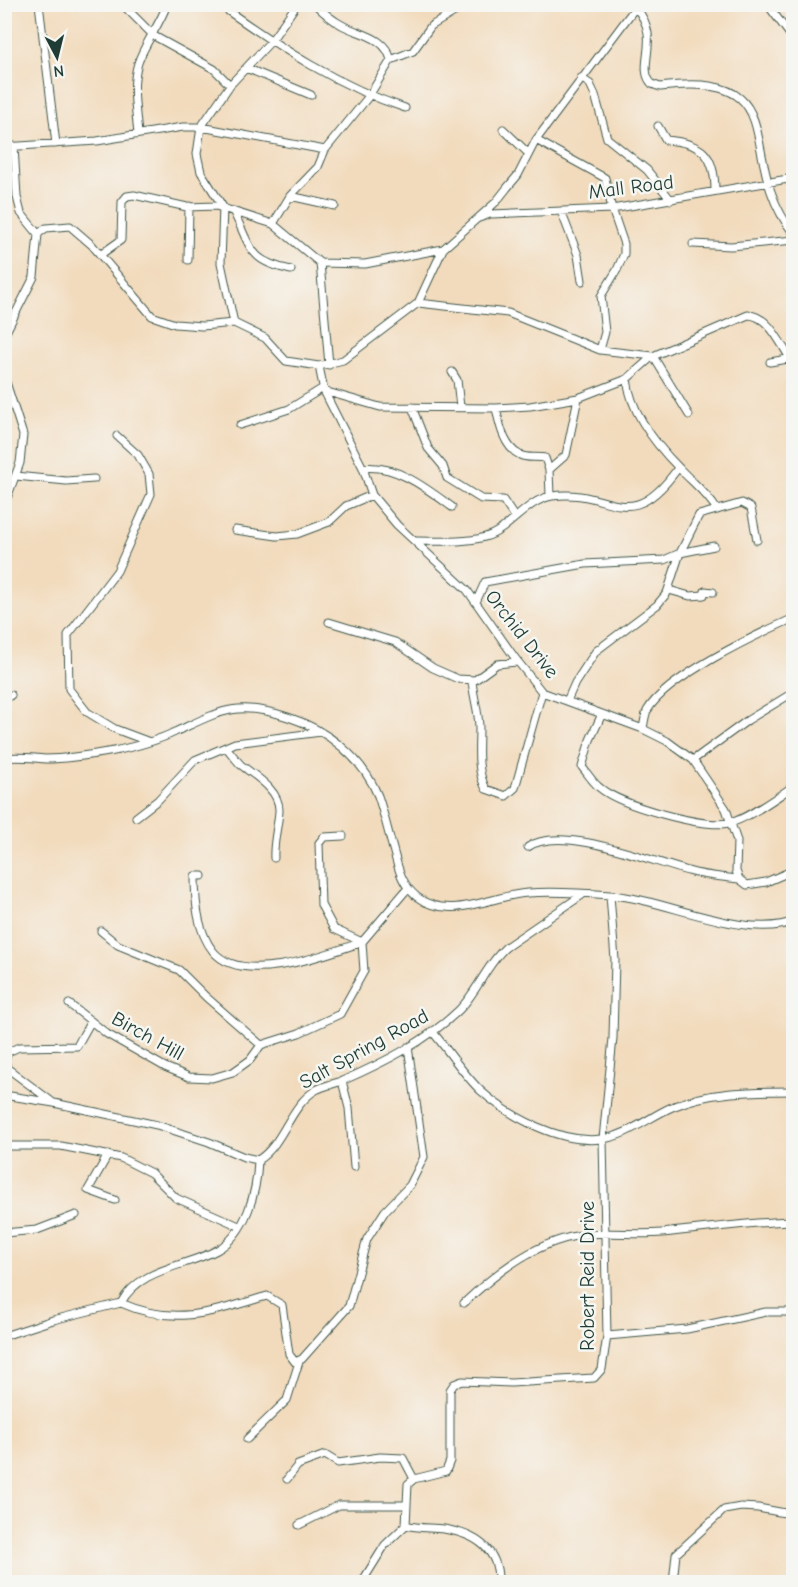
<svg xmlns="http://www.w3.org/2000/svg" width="798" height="1587" viewBox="0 0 798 1587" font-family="'Comic Neue',sans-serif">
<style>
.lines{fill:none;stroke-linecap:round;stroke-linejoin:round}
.minor-casing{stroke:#3f5549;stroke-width:9}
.minor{stroke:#fff;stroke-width:7}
.labels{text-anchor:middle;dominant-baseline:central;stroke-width:5;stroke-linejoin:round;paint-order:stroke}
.street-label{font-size:20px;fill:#1f3d34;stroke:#f6f6f2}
</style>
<rect width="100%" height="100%" fill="#f6f6f2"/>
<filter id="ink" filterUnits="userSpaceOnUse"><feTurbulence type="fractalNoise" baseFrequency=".0167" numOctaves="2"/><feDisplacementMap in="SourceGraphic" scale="12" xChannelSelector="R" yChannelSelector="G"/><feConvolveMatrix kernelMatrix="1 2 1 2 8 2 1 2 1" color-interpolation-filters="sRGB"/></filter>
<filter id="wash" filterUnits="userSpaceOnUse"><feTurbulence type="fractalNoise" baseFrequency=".008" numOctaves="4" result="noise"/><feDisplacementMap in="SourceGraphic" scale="24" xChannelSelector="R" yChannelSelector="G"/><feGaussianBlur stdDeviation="1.35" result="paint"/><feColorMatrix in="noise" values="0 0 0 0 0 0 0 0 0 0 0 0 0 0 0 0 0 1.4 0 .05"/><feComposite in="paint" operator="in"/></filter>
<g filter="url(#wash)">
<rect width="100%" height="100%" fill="#f2dbbd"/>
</g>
<g filter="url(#ink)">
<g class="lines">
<g class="minor-casing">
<path id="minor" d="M39 4 56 144
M122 4 154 36 214 69 230 85
M212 4 224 8C282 49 338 86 405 108
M315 4C323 12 332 20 342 25 361 35 385 36 391 60
M767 4 794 40
M636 8C663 39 635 66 652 84L660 87C798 70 732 156 794 234
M4 9 11 4
M246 68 311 95
M581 78 590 84 595 95 607 138 647 170 671 200
M658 126 666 140C702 143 715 154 715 191
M503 129 528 153
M4 130 7 146
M138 134C136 111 131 85 138 63 144 44 160 25 167 4
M536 140 605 178 612 209 624 244V254L617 270 601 296 605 332 600 350
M14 146 17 197 21 213 38 234
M4 147 97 141 183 127H201L325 150
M290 196 335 206
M233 211C252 248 248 261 291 270
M561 211 578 255 582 281
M479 218 490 214 612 209 794 178
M273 224 290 196 318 167 325 150 369 96 391 60 413 51 431 26 468 4
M693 244 731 246 794 240
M100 255 121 240 122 202 127 196 134 195 187 207 216 206 273 224 320 263 365 264 443 249
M188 260 189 206
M320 263 329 365
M418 303 508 313 600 350 653 356
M234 323 221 263 223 207 201 172 197 154 201 127 230 85 271 41 297 4
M4 336 34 277 38 234 46 228 70 226 92 245 152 316 175 324 202 326 234 323 265 338 286 361 319 366 343 360 418 303 443 249 496 202 507 188 518 175 536 140 638 4
M653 356 689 415
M770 362 794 358
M319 366 324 391 363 468 372 495 397 525 467 590 515 658 542 692 643 729 667 741 693 760 726 809 737 841 736 871 739 879 747 885 766 882 794 870
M452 372 457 380 460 407
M4 376 23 435 20 463 4 506
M627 379C631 414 656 445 680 469 693 483 707 493 717 510
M324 391 380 407 496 408 530 406 578 398 627 379 653 356 748 315C770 315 782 348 794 364
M412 407 428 448 443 466 447 478 481 499 503 500 515 518
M496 408C499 423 504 448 520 455 527 459 537 456 545 458L549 470 550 496
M240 425 289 409 323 388
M117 436 138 455 149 474 151 494 117 571 68 635 69 689 87 712 115 729 147 741
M363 468C396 464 426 488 452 507
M549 470 566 455 578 398
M16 476 66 481 94 479
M235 530 277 536 297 534 329 522 346 506 372 495
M416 541C438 541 464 543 485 537 510 530 526 500 552 496 611 487 628 538 678 468
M669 590 690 596 704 595 705 591 713 592
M476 602 485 582 585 564 664 560 680 553 699 515 742 503 751 508 757 540
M329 622 395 642 433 668 458 679 475 680 497 664 517 662
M472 680C473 696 479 712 479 728 479 748 476 770 486 789L506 796 515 788 542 692
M4 700 11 695
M567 701 575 683 596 651 657 605 667 593 680 553 714 546
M602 714 590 740 582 767C588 774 593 783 600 788 622 806 702 828 729 823 746 820 778 796 794 786
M643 729C644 723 645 715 647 711 666 677 758 634 794 618
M226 747C231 753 236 760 241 765 255 776 280 790 279 811 278 827 273 842 274 858
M4 758C18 756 32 758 46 759 68 759 91 755 114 751 133 747 157 741 175 732 221 711 236 700 288 717 326 729 363 758 378 796 384 813 388 832 393 849 398 867 401 884 417 897 450 922 492 895 528 893 554 891 584 893 610 895 662 898 746 941 794 921
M693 760 748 720 794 692
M136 817 158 800 195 760 235 743 321 732
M528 847C561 824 650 861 688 871 705 876 722 877 739 879
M202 876H195C195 900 197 931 213 951 242 987 327 954 362 942L334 929 321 905 319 843 324 837 343 836
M101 931 118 945 179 970 206 997 261 1045
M69 1004 91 1021
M432 1031C448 1050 463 1074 481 1091 510 1117 561 1144 601 1139 626 1137 649 1117 672 1107 709 1091 753 1091 794 1091
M342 1081 349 1108 354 1167
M4 1095 54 1103 157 1125 209 1142 244 1157 258 1160C284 1144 289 1106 316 1090 323 1086 333 1084 342 1081 383 1063 427 1041 459 1010 478 991 486 965 506 947L582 895
M51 1101 7 1068 5 1060 8 1052 19 1047 77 1046 91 1021 107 1034 165 1067 189 1077 212 1078 233 1072 250 1060 261 1045 299 1033 340 1014 364 971 362 942 408 888
M4 1146H61L121 1158 151 1173 176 1198 239 1226
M108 1155 88 1190 115 1200
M4 1233 37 1230 76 1215
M121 1303C175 1327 216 1311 267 1296L282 1305 289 1354 295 1362 302 1359 349 1306 367 1239 385 1211 410 1185 424 1157 408 1047
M464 1303C499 1270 539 1239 589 1234 613 1232 638 1235 662 1233 706 1229 749 1222 794 1221
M4 1336 53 1320 121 1303C139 1268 186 1267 217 1250 247 1233 257 1191 258 1160
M607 1336 687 1329 766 1312H794
M247 1439 287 1400 299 1362
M287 1479 298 1465 325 1455 338 1463 380 1457 403 1458 414 1479
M299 1525 339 1505H407
M406 1525C419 1529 431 1527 444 1529 475 1534 499 1549 498 1582
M362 1582 385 1545 406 1525 408 1484 414 1479 446 1471 450 1461V1390L454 1384 462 1381 511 1383 594 1378 602 1369 607 1336 603 1139 613 1038 615 960 610 895
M673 1582 676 1554 724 1510 741 1507 758 1508 785 1513 794 1520"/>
</g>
<use href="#minor" class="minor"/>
</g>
</g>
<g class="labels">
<g class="street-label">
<text transform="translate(631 187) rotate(-7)">Mall Road</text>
<text transform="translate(522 634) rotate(52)">Orchid Drive</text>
<text transform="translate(148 1036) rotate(29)">Birch Hill</text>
<text transform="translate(364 1049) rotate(-29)">Salt Spring Road</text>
<text transform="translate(587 1276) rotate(-90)">Robert Reid Drive</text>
</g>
</g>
<rect width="798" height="1587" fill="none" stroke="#f6f6f2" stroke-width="24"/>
<g transform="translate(57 57) rotate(173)" stroke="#f6f6f2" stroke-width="4.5" paint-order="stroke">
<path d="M0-4.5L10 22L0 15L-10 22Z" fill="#1f3d34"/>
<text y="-9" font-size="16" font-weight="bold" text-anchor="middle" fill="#1f3d34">N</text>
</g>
</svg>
